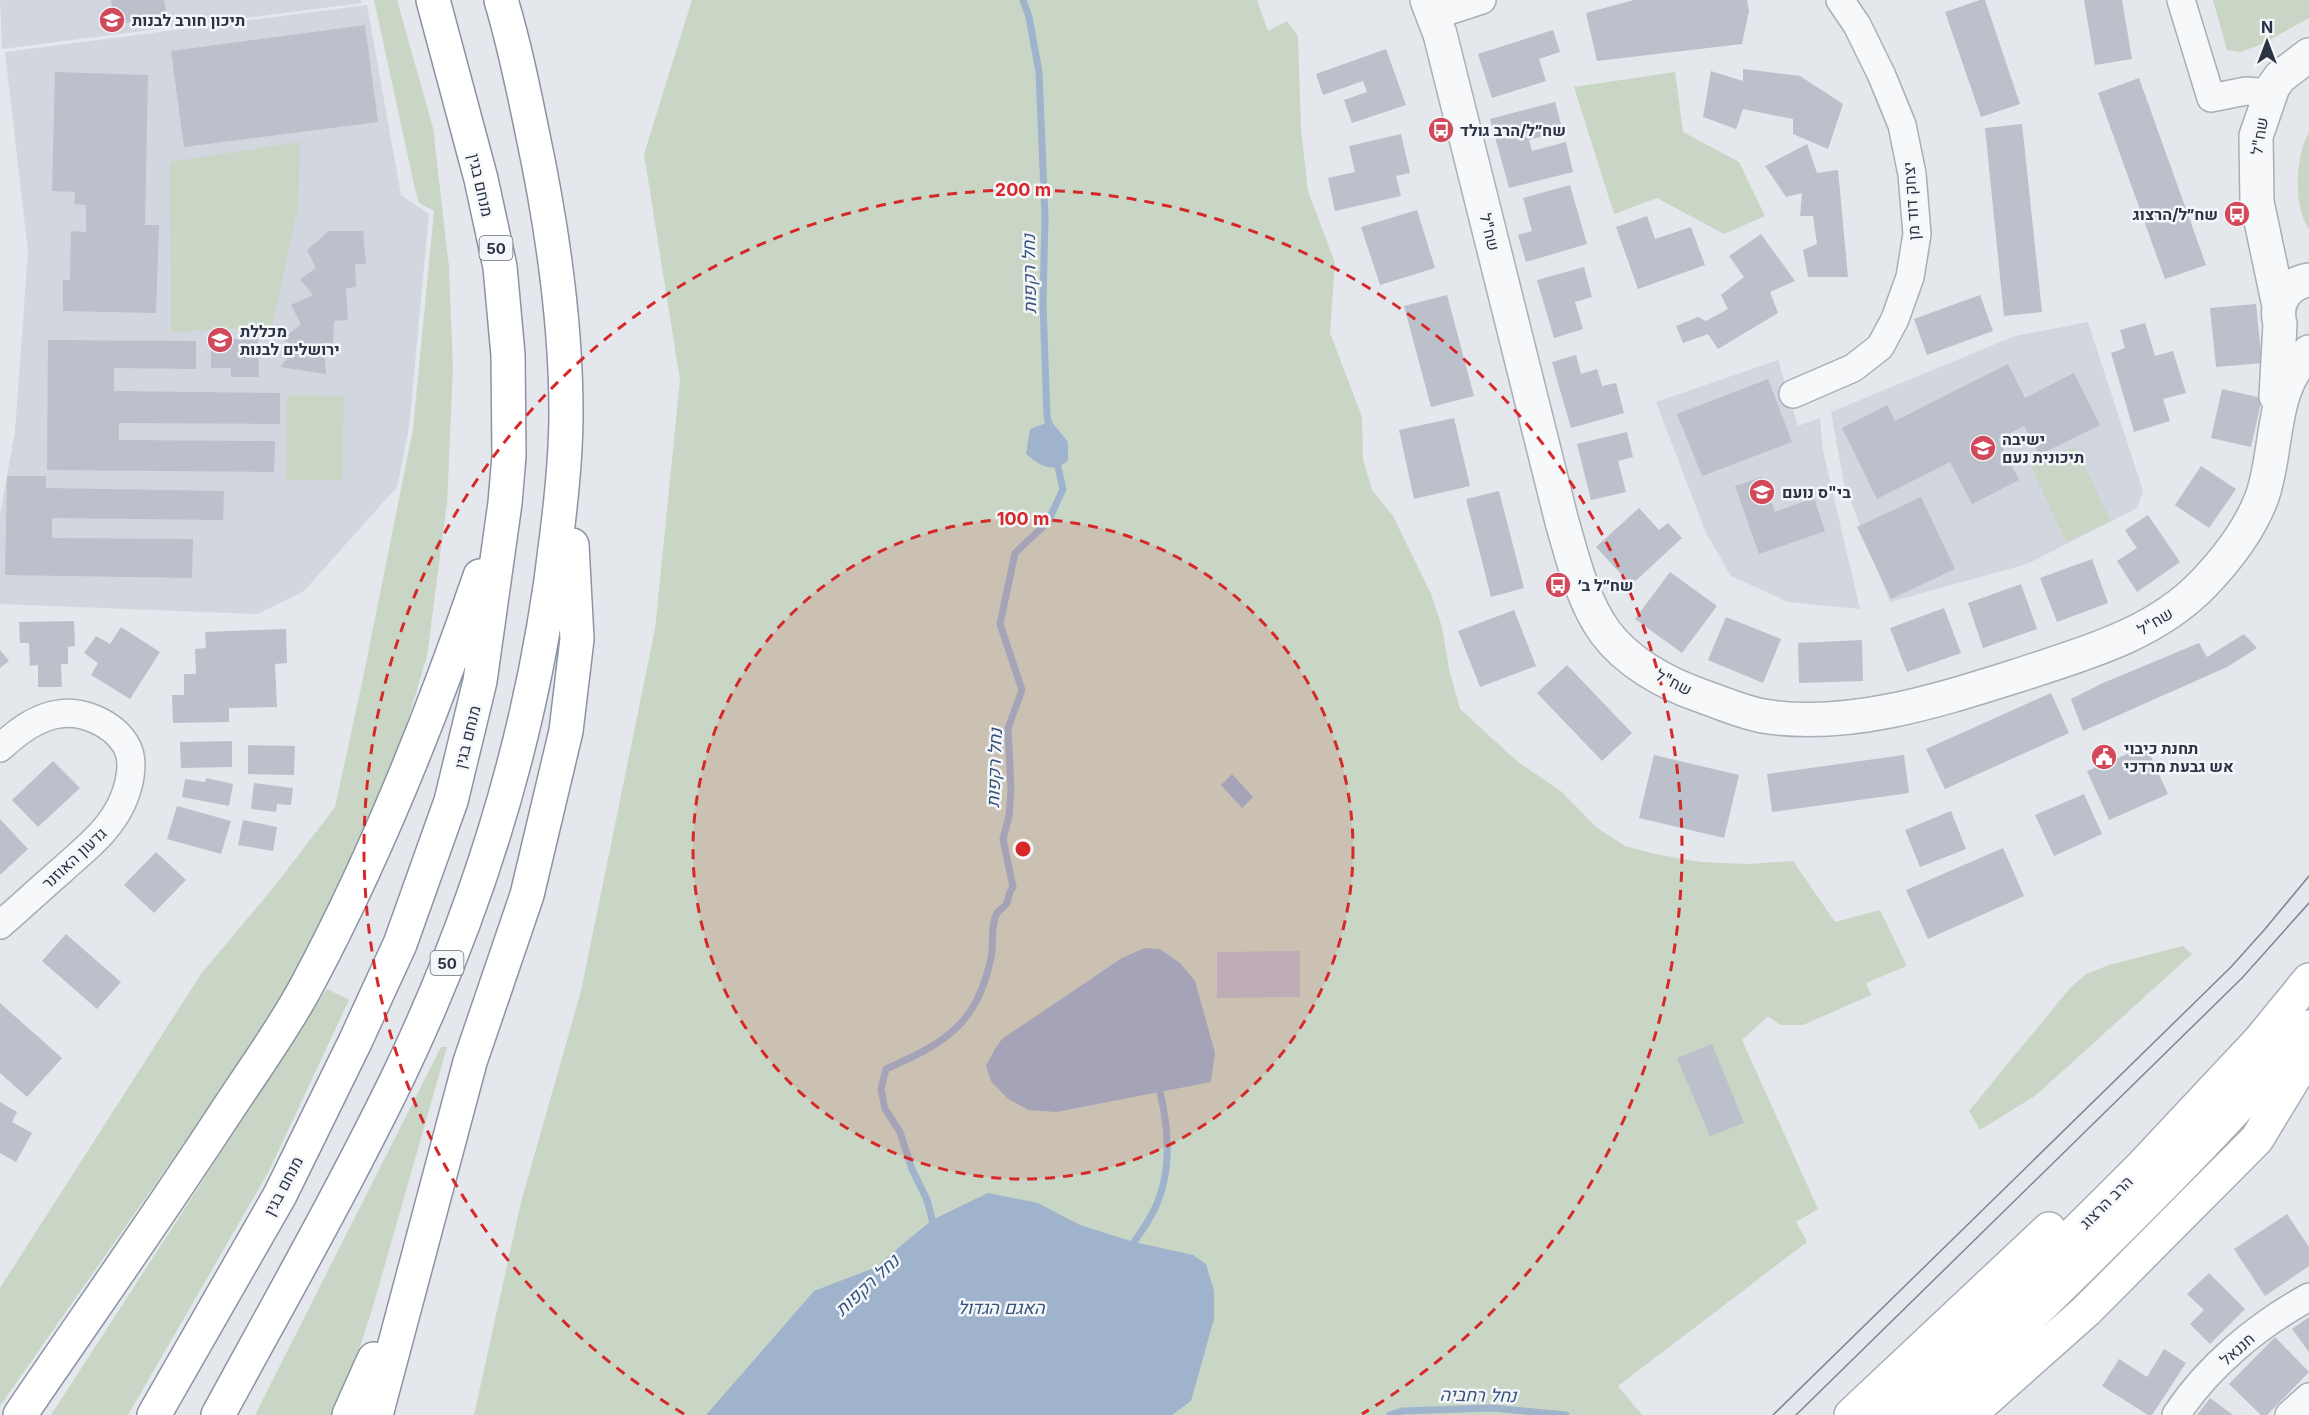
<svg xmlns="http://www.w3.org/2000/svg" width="2309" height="1415" viewBox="0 0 2309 1415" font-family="Inter,Heebo,sans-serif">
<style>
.built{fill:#d2d6de}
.green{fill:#c9d6c5}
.water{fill:#9fb4cc}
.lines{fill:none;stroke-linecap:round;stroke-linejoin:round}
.stream{stroke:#9fb4cc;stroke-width:7}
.building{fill:#bbc0ca}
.minor-casing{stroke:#a9aeb7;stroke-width:30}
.tertiary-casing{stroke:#a9aeb7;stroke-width:36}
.secondary-casing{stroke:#a9aeb7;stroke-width:36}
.motorway-casing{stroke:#8b94a3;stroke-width:36}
.minor{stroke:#f7f8fa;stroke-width:27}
.tertiary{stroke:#f7f8fa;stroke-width:33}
.secondary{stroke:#fff;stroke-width:33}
.motorway{stroke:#fff;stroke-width:33}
.tram{stroke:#7d8696;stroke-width:1.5}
.ring{fill:none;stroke:#d62828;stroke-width:3;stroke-dasharray:10 8}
.labels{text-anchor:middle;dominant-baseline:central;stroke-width:5;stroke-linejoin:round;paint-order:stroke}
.shield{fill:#f4f6f9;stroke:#676e7b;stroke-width:1.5}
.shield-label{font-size:15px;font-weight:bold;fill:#2b3445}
.poi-label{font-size:16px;font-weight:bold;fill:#2b3445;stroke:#f4f6f9;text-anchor:start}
.street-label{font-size:16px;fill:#2b3445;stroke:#f4f6f9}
.water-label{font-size:18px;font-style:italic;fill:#34527a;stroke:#f4f6f9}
.centre{fill:#d62828;stroke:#f4f6f9;stroke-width:3}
.ring-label{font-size:18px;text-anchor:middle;font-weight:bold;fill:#d62828;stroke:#f4f6f9;stroke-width:5;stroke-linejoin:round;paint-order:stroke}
</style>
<rect width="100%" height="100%" fill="#e4e7ec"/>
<path class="built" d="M0 0H361L362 3 2 49Z
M367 5 401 195 429 214 409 428 397 487 303 592 257 614 0 604V515L15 431 28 251 5 52Z
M2088 322 2143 491 2137 508 2027 564 1890 602 1844 484 1831 412 2015 336Z
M1778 360 1798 426 1820 418 1823 451 1860 609 1788 602 1731 576 1706 533 1656 402Z"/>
<path class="green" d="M374 0H397L433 128 449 267 453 369 447 503 427 656 386 794 320 933 242 1060 0 1406V1288L201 974 274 887 335 807 362 683 413 429 434 211 419 203 415 189Z
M692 0H1257L1268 31 1287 21 1298 36 1301 129 1308 191 1335 263 1330 333 1362 417 1363 459 1372 490 1393 516 1431 594 1442 627 1449 669 1460 709 1518 762 1562 792 1596 827 1625 846 1655 854 1701 862 1748 864 1793 861 1835 922 1880 910 1907 966 1866 983 1871 995 1803 1025H1780L1768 1016 1742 1040 1818 1209 1796 1222 1807 1242 1618 1386 1642 1415H474L521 1202 581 991 655 629 680 380 644 154Z
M2213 0H2309V18L2264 43 2241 52 2227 50Z
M1675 72 1683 132 1739 162 1765 216 1724 234 1657 198 1614 214 1574 87Z
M2309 133V229C2293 208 2295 155 2309 133Z
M300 142 298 207 272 327 171 332 170 162Z
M287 395 344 396 342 480H286Z
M2075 446 2111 521 2066 542 2031 466Z
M2183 946 2192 954 2035 1096 1980 1130 1969 1111 2070 988 2086 974 2109 965Z
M327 989 349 1000 269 1171 128 1415H51Z
M441 1047H447L372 1310 337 1415H255Z"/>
<path class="water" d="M1051 421 1068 442V460C1054 475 1039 465 1026 454L1030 429Z
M1232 774 1253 797 1242 808 1221 785Z
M1145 948 1160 949 1180 963 1195 981 1215 1053 1211 1082 1056 1112 1029 1110 1008 1099 991 1081 986 1066 995 1049 1002 1039 1122 958Z
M988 1193 1038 1203 1080 1225 1134 1242 1193 1255 1206 1264 1214 1291V1319L1191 1401 1172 1415H706L814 1291 874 1268 932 1220Z"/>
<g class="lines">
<path class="stream" d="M1023 0 1029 17 1039 72 1045 217 1043 303 1047 416 1050 430
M934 1227 927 1200 912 1169 900 1132 885 1109 881 1089 886 1069C946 1042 976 1026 991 958 994 945 990 925 997 913 1000 909 1005 907 1007 903 1009 897 1008 893 1013 887L1003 839 1009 816 1011 790 1008 728 1022 690 1000 624 1015 553 1048 522 1063 489 1056 458
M1134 1242C1141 1232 1149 1221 1154 1210 1172 1174 1169 1130 1160 1092
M1390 1415 1402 1411 1492 1408 1566 1415"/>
</g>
<path class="building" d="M111 0H164L167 18 114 24Z
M1634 0H1747L1749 11 1742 44 1597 61 1586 13Z
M1980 0H1985L2020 104 1981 117 1945 12Z
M2084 0H2122L2132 59 2095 65Z
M365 25 378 122 184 147 171 51Z
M1553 30 1560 52 1539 59 1546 81 1492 98 1478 54Z
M1386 49 1406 105 1352 123 1344 100 1367 92 1363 81 1323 95 1316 74Z
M1743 69 1800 76 1843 104 1828 149 1793 134V119L1743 109 1736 129 1703 117 1711 71 1743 81Z
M55 72 148 75 145 225H159L156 313 63 311V280H70L71 231 86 232V205L74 204 75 192 52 191Z
M2139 78 2206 265 2165 279 2098 93Z
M1555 102 1563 131 1529 140 1532 151 1566 142 1573 172 1509 188 1490 119Z
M2022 124 2042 312 2004 316 1985 128Z
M1401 134 1410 173 1396 176 1401 196 1335 211 1328 178 1355 172 1349 146Z
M1807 144 1817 173 1838 170 1848 277H1808L1803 250 1817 244 1813 216H1800L1802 193 1786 197 1765 166Z
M1570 185 1587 244 1526 262 1518 235 1532 231 1523 198Z
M1417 210 1435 268 1380 285 1361 227Z
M1647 216 1655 239 1691 227 1705 265 1638 289 1616 227Z
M329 231H363L366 264H355L356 287 346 288 348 320 334 321 333 343H324L326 374 280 367 296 348 283 339 301 324 291 305 313 295 300 279 316 268 307 250Z
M1761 234 1795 281 1770 292 1778 313 1718 349 1708 334 1683 343 1676 326 1698 317 1706 321 1728 309 1721 295 1744 277 1729 256Z
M1584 267 1592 297 1575 302 1583 329 1554 338 1537 280Z
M1447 295 1474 396 1431 407 1404 306Z
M1980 295 1993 331 1927 355 1914 319Z
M2256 304 2262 363 2216 367 2210 308Z
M2145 323 2155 356 2173 351 2186 393 2163 399 2170 421 2134 432 2111 353 2125 348 2120 330Z
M258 339 259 377H231V368H211V340Z
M48 340 196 341V369L114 368V391L280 393V424L119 423V440L275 441 274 472 47 470Z
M1576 355 1581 374 1597 369 1602 386 1616 383 1624 413 1571 428 1552 362Z
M2008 364 2025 398 2074 373 2100 425 2039 455 2024 426 1998 439 2019 480 1972 504 1950 462 1877 499 1842 428 1887 405 1895 421Z
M1768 379 1792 442 1702 476 1677 414Z
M2222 389 2262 398 2251 447 2211 438Z
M1454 418 1470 486 1414 499 1399 430Z
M1627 432 1633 457 1618 461 1626 492 1591 500 1577 444Z
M2201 466 2236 489 2209 528 2175 505Z
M7 476H46V488L224 491 223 520 52 518V538L193 539 192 578 5 575Z
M1762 477 1775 512 1814 498 1825 531 1759 554 1735 486Z
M1499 491 1524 588 1491 597 1466 499Z
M1921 497 1955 569 1891 599 1857 527Z
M1639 508 1659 530 1668 523 1682 538 1631 585 1596 547Z
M2148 515 2180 562 2137 592 2117 561 2137 548 2125 530Z
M2092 559 2108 603 2057 622 2040 578Z
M1670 572 1717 606 1682 653 1635 619Z
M2021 584 2037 629 1983 648 1968 603Z
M1944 608 1961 653 1907 672 1890 628Z
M1514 610 1536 666 1480 687 1458 631Z
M1726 617 1781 639 1763 683 1708 660Z
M74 621 75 646 68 647V664H61L62 687H38V665L30 666 29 643H20L19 622Z
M121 627 160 652 130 699 91 675 98 663 84 653 96 636 110 644Z
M286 629 287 663 275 664 277 707 229 708V722L173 723 172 695H184V674H196L195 649 206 648 205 632Z
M2244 634 2257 648 2227 667 2083 731 2071 699 2103 683 2199 643 2207 657Z
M1862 640 1863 681 1799 683 1798 643Z
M0 650 9 661 0 668Z
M1567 665 1632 733 1602 761 1537 693Z
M2051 693 2069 733 1945 789 1926 749Z
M232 741V767L181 768 180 742Z
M248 745 295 746 294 775 248 774Z
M2146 746 2168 794 2109 820 2087 771Z
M1654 755 1739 775 1724 838 1639 818Z
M1904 755 1909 793 1772 812 1767 774Z
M53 761 80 788 38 827 12 800Z
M206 778 233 784 229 806 182 797 185 779 205 782Z
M254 783 293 788 291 805 277 804 276 812 251 809Z
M2084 794 2102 834 2054 856 2035 815Z
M177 806 231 821 221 854 167 839Z
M1951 811 1966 849 1920 867 1905 830Z
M0 819 28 849 0 875Z
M243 820 277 827 273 851 238 845Z
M2003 848 2024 896 1928 939 1906 890Z
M156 852 186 880 154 913 124 885Z
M66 934 121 982 97 1009 42 961Z
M1300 951V997L1217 998V952Z
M0 1003 62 1058 27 1097 0 1073Z
M1712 1044 1744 1123 1710 1136 1677 1058Z
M0 1102 17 1112 12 1122 32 1133 16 1162 0 1153Z
M2287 1214 2309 1247V1266L2265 1296 2234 1249Z
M2209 1273 2245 1309 2210 1344 2190 1324 2204 1310 2187 1294Z
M2309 1317V1352L2292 1329Z
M2275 1337 2309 1372 2267 1415H2261L2229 1384Z
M2164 1349 2186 1363 2152 1415H2148L2102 1386 2119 1359 2147 1377Z
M2210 1398 2233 1415H2197Z"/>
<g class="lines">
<g class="minor-casing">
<path id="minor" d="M2181 0 2211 98 2246 91 2270 93
M1433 16 1482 0
M1793 394 1853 368 1880 347 1895 319 1910 277 1917 234 1912 174 1902 125 1882 76 1857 25 1840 0
M0 748C16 733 36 717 59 714 82 710 113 723 126 745 135 760 130 783 124 798 112 829 86 848 62 870 41 888 21 907 0 925
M2176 1415C2208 1366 2258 1325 2309 1297
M2289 1415 2309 1397"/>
</g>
<g class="tertiary-casing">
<path id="tertiary" d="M1427 0 1440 34 1562 522C1573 559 1582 600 1605 632 1627 662 1665 683 1699 695 1719 702 1741 712 1763 716 1846 730 1937 701 2016 676 2083 654 2155 635 2204 583 2228 558 2250 529 2262 497 2279 449 2269 390 2309 352
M2279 306 2257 202 2256 136 2273 87 2280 77 2309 55
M2279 319C2276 299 2289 283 2309 280
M2276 396 2280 324"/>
</g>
<g class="secondary-casing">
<path id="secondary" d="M1851 1415 2049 1229
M1892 1415 2141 1167 2260 1040 2309 980
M1930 1415C2058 1288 2192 1164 2309 1027
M1969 1415 2086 1311 2257 1139 2309 1053"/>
</g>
<g class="motorway-casing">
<path id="motorway" d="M20 1415C88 1315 158 1216 224 1115 252 1072 283 1030 307 985 377 854 432 716 480 576
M154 1415 280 1195 355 1042 400 944 451 801 480 681 505 503 509 456 508 355 500 267 481 179 433 0
M218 1415C279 1303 342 1192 398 1077 480 906 536 722 557 533 562 493 566 454 566 413 566 318 552 225 532 131 523 87 514 43 501 0
M349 1415 374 1359
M376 1415 470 1062 527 895 566 731 577 639 572 545"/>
</g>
<use href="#minor" class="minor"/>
<use href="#tertiary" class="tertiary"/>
<use href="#secondary" class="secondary"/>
<use href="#motorway" class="motorway"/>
<path class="tram" d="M1773 1415 2231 967 2265 929 2309 876
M1796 1415 2242 978 2309 903"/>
</g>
<circle cx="1023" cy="849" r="330" fill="#d62828" fill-opacity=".12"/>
<g class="ring">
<circle cx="1023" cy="849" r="330"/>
<path d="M684 1414A659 659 0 1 1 1362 1414"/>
</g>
<defs>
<g id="school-disc" transform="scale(1.35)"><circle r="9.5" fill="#d1495b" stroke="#f4f6f9"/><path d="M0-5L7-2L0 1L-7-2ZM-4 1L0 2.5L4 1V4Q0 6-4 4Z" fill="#fff"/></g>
<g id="bus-disc" transform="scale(1.35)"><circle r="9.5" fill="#d1495b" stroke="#f4f6f9"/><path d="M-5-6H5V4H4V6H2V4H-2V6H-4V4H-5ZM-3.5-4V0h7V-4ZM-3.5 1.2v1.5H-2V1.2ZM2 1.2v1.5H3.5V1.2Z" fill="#fff"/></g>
<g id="university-disc" transform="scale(1.35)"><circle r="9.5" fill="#d1495b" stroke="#f4f6f9"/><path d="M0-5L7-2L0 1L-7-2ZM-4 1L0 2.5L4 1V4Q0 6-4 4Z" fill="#fff"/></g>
<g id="civic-disc" transform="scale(1.35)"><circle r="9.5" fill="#d1495b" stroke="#f4f6f9"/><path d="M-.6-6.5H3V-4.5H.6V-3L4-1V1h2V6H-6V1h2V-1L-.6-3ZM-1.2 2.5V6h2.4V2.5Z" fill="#fff"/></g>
</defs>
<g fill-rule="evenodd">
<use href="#school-disc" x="112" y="20"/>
<use href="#bus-disc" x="1441" y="130"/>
<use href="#bus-disc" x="2237" y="214"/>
<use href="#university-disc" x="220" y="340"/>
<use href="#school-disc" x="1983" y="448"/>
<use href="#school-disc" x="1762" y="492"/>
<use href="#bus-disc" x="1558" y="585"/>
<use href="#civic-disc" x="2104" y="757"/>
</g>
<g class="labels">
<g class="shield">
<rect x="479.5" y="236" width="33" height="24" rx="4.5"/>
<rect x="430.5" y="951" width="33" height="24" rx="4.5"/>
</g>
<g class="shield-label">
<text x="496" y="248">50</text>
<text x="447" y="963">50</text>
</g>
<g class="poi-label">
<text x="132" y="20">תיכון חורב לבנות</text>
<text x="1460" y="130">שח״ל/הרב גולד</text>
<text x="2218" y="214" text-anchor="end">שח״ל/הרצוג</text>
<text x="240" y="331">מכללת<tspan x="240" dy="18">ירושלים לבנות</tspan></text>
<text x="2002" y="439">ישיבה<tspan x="2002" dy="18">תיכונית נעם</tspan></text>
<text x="1782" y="492">בי"ס נועם</text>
<text x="1578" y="585">שח״ל ב׳</text>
<text x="2124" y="748">תחנת כיבוי<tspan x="2124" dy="18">אש גבעת מרדכי</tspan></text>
</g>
<g class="street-label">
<text transform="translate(2259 136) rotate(-81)">שח"ל</text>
<text transform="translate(481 185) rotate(77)">מנחם בגין</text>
<text transform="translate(1911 201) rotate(-94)">יצחק דוד מן</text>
<text transform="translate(1490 232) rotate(76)">שח"ל</text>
<text transform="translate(2155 621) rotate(-31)">שח"ל</text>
<text transform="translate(1674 682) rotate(27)">שח"ל</text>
<text transform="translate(467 737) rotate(-76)">מנחם בגין</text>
<text transform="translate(74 858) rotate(-43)">גדעון האוזנר</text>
<text transform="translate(283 1186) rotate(-62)">מנחם בגין</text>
<text transform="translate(2106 1202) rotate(-45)">הרב הרצוג</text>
<text transform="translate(2237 1349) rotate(-41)">חננאל</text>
</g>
<g class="water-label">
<text transform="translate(1029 274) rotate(-91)">נחל רקפות</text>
<text transform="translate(994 768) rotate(-88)">נחל רקפות</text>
<text transform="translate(867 1285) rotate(-43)">נחל רקפות</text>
<text x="1001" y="1307">האגם הגדול</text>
<text transform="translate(1478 1395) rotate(1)">נחל רחביה</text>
</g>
</g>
<circle cx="1023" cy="849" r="9" class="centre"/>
<g class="ring-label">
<text x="1023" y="196">200 m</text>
<text x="1023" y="525">100 m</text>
</g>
<g transform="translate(2267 42)" stroke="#f4f6f9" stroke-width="4.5" paint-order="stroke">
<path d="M0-4.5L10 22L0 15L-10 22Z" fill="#2b3445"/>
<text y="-9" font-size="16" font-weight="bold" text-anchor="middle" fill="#2b3445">N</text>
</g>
</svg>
